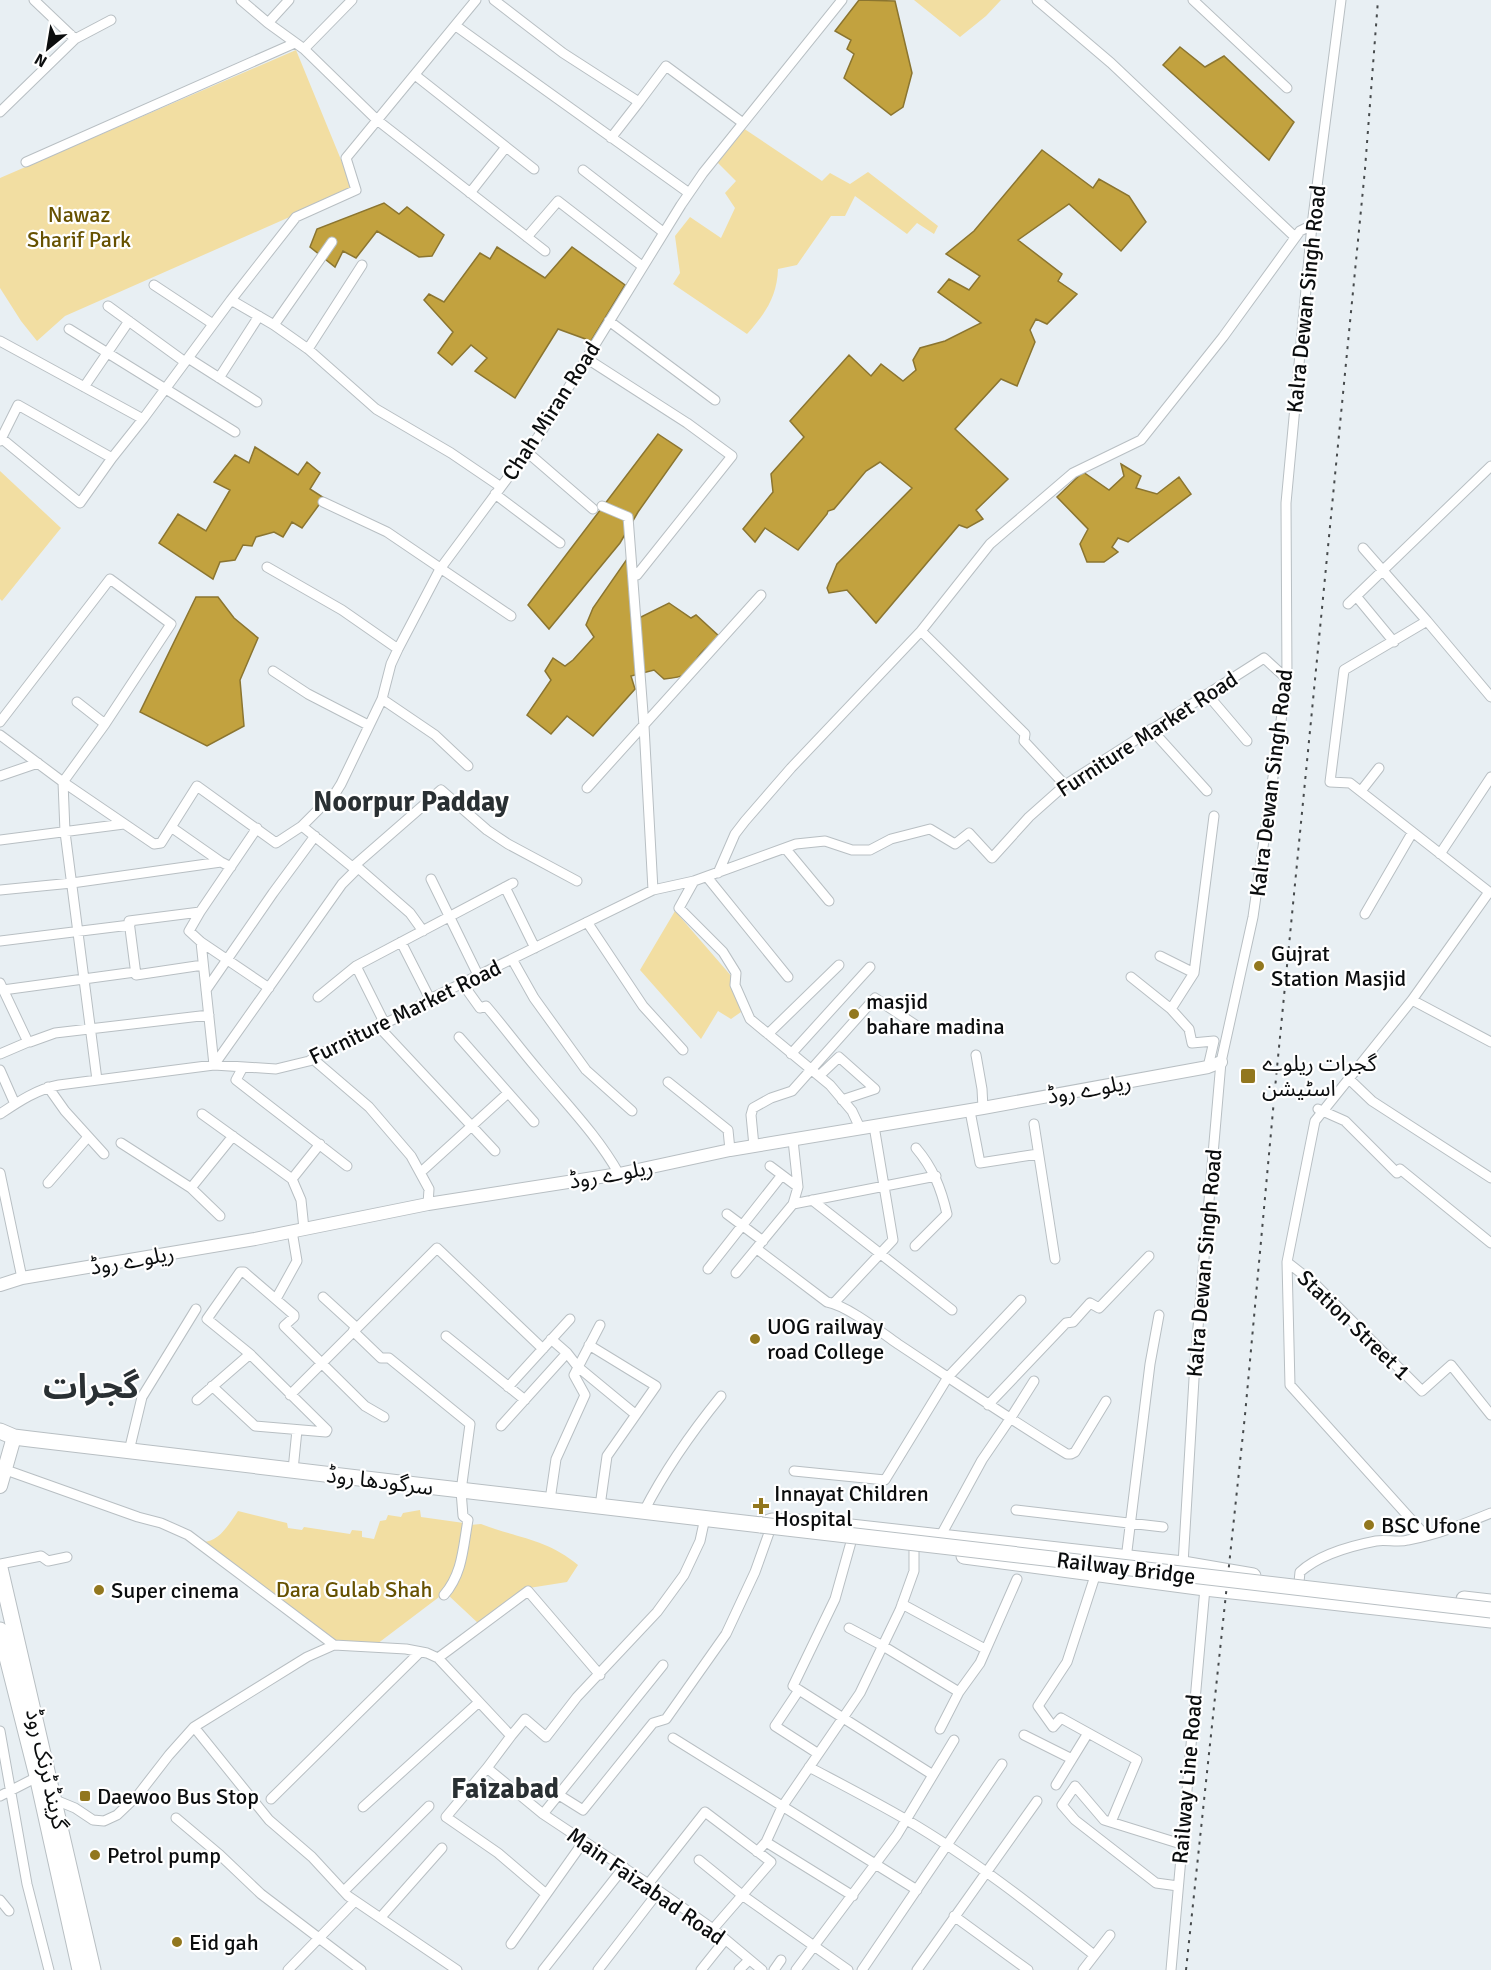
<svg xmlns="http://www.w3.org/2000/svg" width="1491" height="1970" viewBox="0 0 1491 1970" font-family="Signika,'Noto Sans Arabic',sans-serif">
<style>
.green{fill:#f2dea2}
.water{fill:#c2a23f;stroke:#8b7530;stroke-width:1.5}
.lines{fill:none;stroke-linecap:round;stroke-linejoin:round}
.minor-casing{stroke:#b8bfc3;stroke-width:11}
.tertiary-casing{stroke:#b8bfc3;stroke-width:14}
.secondary-casing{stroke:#b8bfc3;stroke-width:16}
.primary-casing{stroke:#b8bfc3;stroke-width:17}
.minor{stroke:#fff;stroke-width:9}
.tertiary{stroke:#fff;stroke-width:12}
.secondary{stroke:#fff;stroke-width:14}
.primary{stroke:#fff;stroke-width:15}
.rail{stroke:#474b4d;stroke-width:2;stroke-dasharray:3 6;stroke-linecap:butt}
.primary-bridge-casing{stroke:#b8bfc3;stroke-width:17;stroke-linecap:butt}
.primary-bridge{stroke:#fff;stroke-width:15}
.poi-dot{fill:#92771e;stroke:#fff;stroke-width:2}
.labels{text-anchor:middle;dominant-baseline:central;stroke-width:4.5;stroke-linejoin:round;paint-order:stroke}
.park-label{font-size:22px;fill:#665100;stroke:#fff}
.street-label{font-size:22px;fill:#0b0d0e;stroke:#fff}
.poi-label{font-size:22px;fill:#0b0d0e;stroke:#fff;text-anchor:start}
.district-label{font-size:28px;font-weight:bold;fill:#2a3033;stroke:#fff}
.town-label{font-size:34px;font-weight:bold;fill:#2a3033;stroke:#fff}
</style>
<rect width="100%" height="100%" fill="#e8eff3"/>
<path class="green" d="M914 0H1001L986 16 960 37Z
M296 50 353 189 65 316 37 341 21 321 0 288V178Z
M740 126 822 181 830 173 850 184 868 172 938 226 934 234 917 223 907 234 855 196 845 216H831L797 265 778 269C777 297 765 314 747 334L673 284 680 273 675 236 690 217 721 238 735 208 725 193 736 181 714 159Z
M0 471 61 528 2 601 0 599Z
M675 911 733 978 741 1012 731 1019 718 1011 701 1039 640 970Z
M420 1510 421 1517 464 1523 457 1572 447 1591 377 1644 336 1642 203 1542C219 1542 229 1524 238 1511L287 1523 288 1528 302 1530 304 1527 350 1534 352 1530 362 1531V1537L374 1539 380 1521 386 1520 388 1515 401 1517 403 1513Z
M481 1524C517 1538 547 1539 578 1565L567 1582 529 1588 479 1624 448 1595C466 1577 466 1550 470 1525Z"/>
<path class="water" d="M859 0 895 1 912 73 903 107 891 115 844 78 854 54 847 49 851 40 835 31Z
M1180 47 1205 67 1224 56 1294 122 1269 160 1163 65Z
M1042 150 1093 188 1099 179 1129 196 1146 222 1121 251 1069 204 1018 240 1062 274 1058 281 1077 294 1047 324 1036 319 1030 330 1035 342 1017 386 1001 379 955 429 1008 479 976 510 983 519 967 528 959 525 876 623 847 590 829 593 827 588 837 564 912 488 880 462 866 471 834 509 828 511 827 514 798 550 765 528 755 542 743 529 773 492 771 474 804 437 790 421 849 355 871 376 881 364 903 381 916 370 913 360 920 348 945 341 981 323 938 292 949 279 969 290 980 276 946 254 974 231Z
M384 203 399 214 407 207 444 235 432 256 419 257 377 231 356 258 343 251 335 267 310 247 317 229Z
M497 247 545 278 572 247 625 285 591 341 558 329 515 398 475 371 487 358 471 345 452 365 438 353 453 332 424 300 429 294 444 302 480 253 490 259Z
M658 434 682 450 638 512 620 543 549 629 528 605Z
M255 447 298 475 307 462 320 473 310 489 324 498 302 528 292 522 283 537 274 532 256 537 252 546 243 545 235 560 220 562 213 579 159 543 178 514 206 531 230 490 214 482 235 455 249 463Z
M1121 464 1141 476 1136 488 1157 494 1179 477 1191 494 1128 542 1118 538 1112 547 1118 552 1104 562H1087L1080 544 1088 529 1057 497 1083 472 1109 490 1124 476Z
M627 559 633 621 669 603 691 618 696 615 720 637C713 643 703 649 698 657 687 675 687 677 664 679L654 670 631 676 635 689 593 736 567 716 551 734 527 715 551 680 545 671 553 658 565 666 573 660 594 637 586 625 593 608Z
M196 597H218L234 618 258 638 240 680 244 726 207 746 140 712Z"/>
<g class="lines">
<g class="minor-casing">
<path id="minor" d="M241 0 268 23 289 0
M494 0 563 53 639 102 611 138
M1037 0 1111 63 1295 237
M1193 0 1287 88
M268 23 304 49 377 120 545 251
M456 26 689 193
M75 39 111 20
M304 49 352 0
M415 75 534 169
M639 102 666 66 743 123
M0 112 75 39 34 0
M26 162 295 43
M583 170 663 232
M470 193 506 147
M527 237 558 201 642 266
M154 285 213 324
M231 300 274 325 308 349 376 409 451 453 501 487
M108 306 185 362
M609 321 715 400
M274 325 332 242
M69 329 235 432
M0 341 143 419
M308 349 362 265
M188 358 257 402
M586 358 687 423 732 456 637 575
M219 378 259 316
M84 387 129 321
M1 438 80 503 112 458
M0 441 18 405 112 458 143 419 231 300 296 217 356 190 346 158 476 0
M527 452 593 509
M495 494 560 543
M323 502 387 532 511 616
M602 506 628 517 644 726 653 890
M1363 548 1427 621
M267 567 342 610 398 649
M1356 596 1394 642
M1348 604 1491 466
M921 631 1025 734 1024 741 1065 785
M273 671 308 694 368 725
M1207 694 1247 741
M382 699 435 735 468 766
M77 702 105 724
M0 722 110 579 171 624 105 724 63 782 65 832 97 1080
M1151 729 1207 791
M0 735 63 782 154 844 161 843 197 786 276 843 302 826
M0 776 38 763
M587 788 761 595
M1361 791 1379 768
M171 827 221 862
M257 828 200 912 189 931 201 942 269 988
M0 840 124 824
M785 848 829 901
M1440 854 1491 777
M355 865 410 913 423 931
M356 870 302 826 336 792 341 784 382 699 391 664 398 649 440 569 538 437 681 205 703 173 842 0
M718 873 735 834 745 821 791 768 921 631 990 544 1073 473 1141 440 1223 337 1300 231 1312 225
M707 877 788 977
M431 879 478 975
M694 881 679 908 723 952 736 973 735 985 750 1019 830 1085 852 1111 860 1128
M505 887 535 948
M0 890 72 883 221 862 231 867
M1489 892 1350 783 1330 782 1344 670 1427 621 1491 697
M200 912 129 921 136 975 203 965
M1365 914 1412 833
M587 922 643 1006 683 1050
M0 941 130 925
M201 942 214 1065
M401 942 430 999
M1160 956 1194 973
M512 959 534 998 586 1070 632 1111
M356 966 382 1018 379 1027 495 1151
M1131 977 1171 1009 1189 1029 1192 1043 1214 1041 1208 1067
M0 983 27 1040 30 1042 55 1033 209 1015
M462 983 480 1008 486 1006C504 1027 521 1050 539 1071 567 1105 597 1135 619 1174
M3 990 135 972
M206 990 273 893 315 836
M318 997 356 966 513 883
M1412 1000 1491 1042
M1171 1009 1194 973 1214 816
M768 1034 839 965
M459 1037 534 1122
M0 1054 28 1042
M791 1054 870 967
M976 1055 982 1089 983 1108
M313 1059 369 1107 411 1156 429 1189 428 1204
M214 1065 342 884 356 870 355 865 441 790 487 830 508 844 577 881
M243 1067 236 1080 347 1166
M0 1070 15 1104
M819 1076 839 1057 875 1089 842 1100
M1349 1079 1372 1101 1491 1178
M668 1082 728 1130 730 1150
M48 1087 65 1111 104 1154
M1318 1109 1345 1121 1397 1173 1400 1169 1491 1243
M970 1111 980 1163 1038 1154
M0 1114C18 1102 37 1089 59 1085L214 1065 276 1069 309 1061 333 1047 401 1016 430 999 653 890 694 881 796 844 825 841 852 850H870L891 839 930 829 955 844 969 833 992 858 1029 817 1065 785 1264 658 1287 679
M202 1114 292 1179 301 1200 304 1229
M1034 1124 1055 1259
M121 1143 191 1188 220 1216
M754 1146 751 1115 753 1108 771 1098 792 1091 875 998 923 1030
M770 1166 798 1187
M421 1172 508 1093
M0 1173 22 1278
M292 1179 320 1144
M48 1183 88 1137
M191 1188 233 1136
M812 1200 952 1310
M793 1204 936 1176
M727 1214 763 1241
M915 1246 947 1214C941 1188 933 1168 916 1148
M757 1249 827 1302C846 1305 881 1332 898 1344 954 1381 1009 1419 1067 1454H1071L1075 1452 1106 1401
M1287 1262 1315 1284 1422 1391 1451 1365 1491 1415
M708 1269 782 1175
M736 1273 793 1204 798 1187 793 1140
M323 1297 357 1328
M276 1299 297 1261 292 1231
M834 1303 893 1240 874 1126
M353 1331 381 1358H389L470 1424 461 1491 463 1516 468 1520C463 1547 463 1573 444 1595
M446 1336 525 1400
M551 1339 567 1353 578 1367 635 1414
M589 1345 656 1386 607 1456 600 1506
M212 1386 255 1426 326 1432 327 1430
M508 1387 570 1319
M290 1395 437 1248 543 1349
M197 1400 250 1354
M988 1405 1066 1323 1073 1322 1090 1303 1099 1308 1101 1306 1149 1256
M501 1426 567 1353
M327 1430 250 1354 207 1319 240 1272H244L294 1315V1317L284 1326 365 1406 384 1417
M129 1451 142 1397 196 1309
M6 1470 138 1517 161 1523 188 1535 334 1645 406 1649 427 1653 438 1658 511 1736 487 1768 543 1814 659 1891 713 1929 762 1970
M293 1470 297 1430
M794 1471 885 1480 948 1377 1021 1300
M550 1500 556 1459 585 1395 574 1375 600 1325
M1016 1510 1163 1527
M644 1511C666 1468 691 1433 721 1396
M1426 1536 1290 1385 1287 1262 1315 1121 1412 1000 1489 892 1491 893
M940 1537 982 1460 1010 1419 1034 1381
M1126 1559 1150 1364 1159 1315
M0 1564 41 1556 48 1561 67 1557
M1183 1564 1195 1362 1221 1062 1253 917 1287 679 1286 503 1312 225 1341 0
M1096 1573 1067 1662 1038 1706 1053 1727 1061 1718 1137 1760 1111 1822
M1299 1582 1300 1572C1320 1554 1350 1546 1376 1541 1386 1539 1398 1543 1408 1540 1436 1535 1464 1524 1491 1513
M902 1604 985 1649
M849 1628 883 1646 959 1692
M438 1658 528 1591 600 1675
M799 1690 793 1686 835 1599 851 1542
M194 1727 269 1820 312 1857 348 1896 457 1970
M940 1729 959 1692 980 1663 1017 1579
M0 1731 27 1884 49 1970
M1024 1735 1072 1759
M511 1736 525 1719 546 1737 577 1697 657 1612 684 1575 700 1541 705 1518
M673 1738 917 1890
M817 1753 775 1726 799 1690 933 1775
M809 1767C841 1784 874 1801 905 1819 972 1858 1034 1907 1094 1955
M487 1768 446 1817 498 1853 546 1894
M1056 1785 1088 1733
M559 1795 583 1810 653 1723 666 1719 726 1634 755 1572 770 1530
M0 1796 41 1775
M53 1799 75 1808 93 1820 104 1821 117 1815 138 1795 169 1755 194 1727 307 1657 334 1645
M271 1799 420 1652
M363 1807 479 1702
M543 1814 663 1665
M176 1818 220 1855 261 1894 361 1970
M766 1842 853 1896
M757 1852 766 1842 782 1807 860 1693 900 1610 914 1571V1549
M699 1860 742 1895 848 1970
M649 1883 705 1812 771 1862 713 1929
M1178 1886 1156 1883 1075 1820 1062 1805 1075 1786 1104 1820 1181 1844
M344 1891 429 1806
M0 1900 9 1911
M954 1916 1028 1970
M381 1917 442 1848
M511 1944 584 1841
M288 1970 355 1901
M543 1970 624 1867
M598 1970 659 1891
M701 1970 725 1940
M739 1970 749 1960
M774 1970 781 1960
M796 1970 897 1835 954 1740
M862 1970 1002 1764
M917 1970 1037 1801
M1083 1970 1110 1935
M1171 1970 1205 1588"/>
</g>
<g class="tertiary-casing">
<path id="tertiary" d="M0 1285 22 1278 255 1239 428 1204 619 1174 730 1150 983 1108 1208 1067 1221 1062"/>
</g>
<g class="secondary-casing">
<path id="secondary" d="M0 1486 14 1437"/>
</g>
<g class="primary-casing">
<path id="primary" d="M0 1431 14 1437 30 1439C274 1468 517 1497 761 1525L772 1521 815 1523 1183 1564 1253 1576
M964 1556 1205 1588 1491 1620
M0 1568 93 1970
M1464 1599 1491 1602
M0 1630 37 1776 80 1970"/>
</g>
<use href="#minor" class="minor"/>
<use href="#tertiary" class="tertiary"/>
<use href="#secondary" class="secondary"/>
<use href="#primary" class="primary"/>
<path class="rail" d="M1186 1970 1245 1415 1276 1078 1365 169 1378 0"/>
<g class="primary-bridge-casing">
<path id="primary-bridge" d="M761 1525 1491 1610"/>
</g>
<use href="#primary-bridge" class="primary-bridge"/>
</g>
<g class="poi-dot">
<circle cx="1259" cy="966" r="6"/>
<circle cx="854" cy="1014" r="6"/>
<rect x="1240" y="1068" width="16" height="16" rx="3"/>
<circle cx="755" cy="1339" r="6"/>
<path d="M758 1497h6v6h6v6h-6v6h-6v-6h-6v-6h6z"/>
<circle cx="1369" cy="1525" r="6"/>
<circle cx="99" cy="1590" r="6"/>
<rect x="79" y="1790" width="12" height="12" rx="3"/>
<circle cx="95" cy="1855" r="6"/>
<circle cx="177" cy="1942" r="6"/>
</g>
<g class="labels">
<g class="park-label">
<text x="79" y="214">Nawaz<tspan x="79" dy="25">Sharif Park</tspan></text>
<text x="354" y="1589">Dara Gulab Shah</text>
</g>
<g class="street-label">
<text transform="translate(1306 299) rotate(-84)">Kalra Dewan Singh Road</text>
<text transform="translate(551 411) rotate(-57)">Chah Miran Road</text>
<text transform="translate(1147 734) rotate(-33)">Furniture Market Road</text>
<text transform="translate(1271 783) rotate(-83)">Kalra Dewan Singh Road</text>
<text transform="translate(405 1012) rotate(-26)">Furniture Market Road</text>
<text transform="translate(1089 1089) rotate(-10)">ریلوے روڈ</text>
<text transform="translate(611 1174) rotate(-10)">ریلوے روڈ</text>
<text transform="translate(132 1260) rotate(-10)">ریلوے روڈ</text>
<text transform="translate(1204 1263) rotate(-85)">Kalra Dewan Singh Road</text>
<text transform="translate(1354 1325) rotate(44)">Station Street 1</text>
<text transform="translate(380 1481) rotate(7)">سرگودھا روڈ</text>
<text transform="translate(1126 1568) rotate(7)">Railway Bridge</text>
<text transform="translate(47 1769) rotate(77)">گرینڈ ٹرنک روڈ</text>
<text transform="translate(1187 1779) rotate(-85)">Railway Line Road</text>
<text transform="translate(646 1886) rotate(35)">Main Faizabad Road</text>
</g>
<g class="poi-label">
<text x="1271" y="953">Gujrat<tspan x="1271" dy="25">Station Masjid</tspan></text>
<text x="866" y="1001">masjid<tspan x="866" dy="25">bahare madina</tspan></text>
<text x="1262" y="1063">گجرات ریلوے<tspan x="1262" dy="25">اسٹیشن</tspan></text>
<text x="767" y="1326">UOG railway<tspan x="767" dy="25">road College</tspan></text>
<text x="774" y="1493">Innayat Children<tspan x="774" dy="25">Hospital</tspan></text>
<text x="1381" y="1525">BSC Ufone</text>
<text x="111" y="1590">Super cinema</text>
<text x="97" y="1796">Daewoo Bus Stop</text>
<text x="107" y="1855">Petrol pump</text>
<text x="189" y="1942">Eid gah</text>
</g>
<g class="district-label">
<text x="411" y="802">Noorpur Padday</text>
<text x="505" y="1789">Faizabad</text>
</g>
<g class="town-label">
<text x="91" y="1387">گجرات</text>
</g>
</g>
<g transform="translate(48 48) rotate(210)" stroke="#ffffff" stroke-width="4.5" paint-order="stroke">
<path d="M0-4.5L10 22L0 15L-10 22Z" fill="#0b0d0e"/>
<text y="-9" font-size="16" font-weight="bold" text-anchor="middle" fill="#0b0d0e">N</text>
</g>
</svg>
